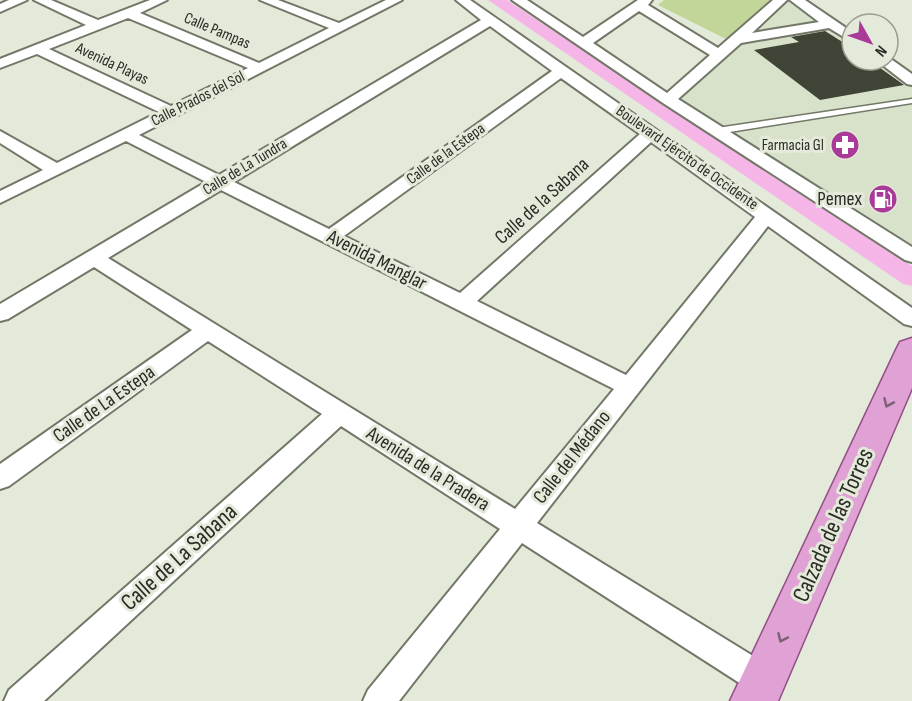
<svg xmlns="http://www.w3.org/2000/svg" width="912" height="701" viewBox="0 0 912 701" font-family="'Sofia Sans Condensed',sans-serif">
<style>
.built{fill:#d8e1c9}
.green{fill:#c2d69a}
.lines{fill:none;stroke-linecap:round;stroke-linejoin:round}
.canal{fill:#f5b5e7;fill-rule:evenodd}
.building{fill:#3f4436}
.service-casing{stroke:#727768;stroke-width:3}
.minor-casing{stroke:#727768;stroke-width:4}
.primary-casing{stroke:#934f86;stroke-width:3}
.service{fill:#fff;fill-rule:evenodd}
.minor{fill:#fff;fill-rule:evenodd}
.primary{fill:#e0a1d5;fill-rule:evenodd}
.oneway{stroke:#7c6175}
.labels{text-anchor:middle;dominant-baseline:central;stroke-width:6;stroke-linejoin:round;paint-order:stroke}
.far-street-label{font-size:16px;fill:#2a2c26;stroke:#e4ead9}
.far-poi-label{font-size:16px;fill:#2a2c26;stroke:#e4ead9;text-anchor:end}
.poi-label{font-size:20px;fill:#2a2c26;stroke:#e4ead9;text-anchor:end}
.street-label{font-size:20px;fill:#2a2c26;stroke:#e4ead9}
.near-street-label{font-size:24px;fill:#2a2c26;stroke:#e4ead9}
</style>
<rect width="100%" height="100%" fill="#e4ead9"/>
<path class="built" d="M781 0H795L852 39V60H882L912 77V256L668 100Z"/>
<path class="green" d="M664 0H772L728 40 658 5Z"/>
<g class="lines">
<path class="canal" d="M488 0H507L912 266V286L903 284Z"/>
</g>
<path class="building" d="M825 31 852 48V60H869L904 85 820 100 754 50 799 42 791 37Z"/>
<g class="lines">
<g class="service-casing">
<path id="service" d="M912 99V103L717 134 713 131 717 128Z"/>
</g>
<g class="minor-casing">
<path id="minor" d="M9 0H27L0 12V4Z
M34 0H51L98 20 150 0H167L140 13 259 63 329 28 260 0H278L339 23 386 0H402L139 135 219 175 481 20 456 0H470L912 308V326L904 324 768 226 537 523 774 669 779 680 774 691 763 696 752 691 522 543 399 701H363L368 690 500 529 341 426 44 701H4L9 690 322 414 208 341 9 486 0 489V464L192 330 94 267 8 319 0 321V304L206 182 126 141 0 203V191L43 170 0 143V131L57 163 159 112 37 54 0 68V59L86 25ZM128 18 248 68 171 106 49 49ZM490 26 552 71 329 229 234 182ZM561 78 640 134 460 293 344 236ZM651 142 755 217 626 375 477 301ZM221 190 614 389 515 509 108 258Z
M512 0H527L583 37 638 0H652L648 5 718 48 773 0H787L752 33 819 22 790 0H805L852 32V42L829 28 741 43 678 99 912 247V262L905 260 663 103ZM639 11 710 55 667 93 593 43Z
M888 57 912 74V85L907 84 876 60H888Z"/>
</g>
<g class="primary-casing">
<path id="primary" d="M912 338V388L778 701H730L896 350 900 342Z"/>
</g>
<use href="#service" class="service"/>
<use href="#minor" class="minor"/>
<use href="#primary" class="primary"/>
</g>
<defs><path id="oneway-chevron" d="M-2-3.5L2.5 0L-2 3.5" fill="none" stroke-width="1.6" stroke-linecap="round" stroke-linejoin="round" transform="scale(1.5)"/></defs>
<g class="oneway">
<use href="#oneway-chevron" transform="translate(888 403) rotate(114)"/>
<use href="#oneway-chevron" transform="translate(782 638) rotate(114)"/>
</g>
<defs>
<g id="pharmacy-disc" transform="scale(1.5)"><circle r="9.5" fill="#a93a98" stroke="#e4ead9"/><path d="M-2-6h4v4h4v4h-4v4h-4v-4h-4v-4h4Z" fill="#fff"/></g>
<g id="fuel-disc" transform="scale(1.5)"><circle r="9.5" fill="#a93a98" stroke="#e4ead9"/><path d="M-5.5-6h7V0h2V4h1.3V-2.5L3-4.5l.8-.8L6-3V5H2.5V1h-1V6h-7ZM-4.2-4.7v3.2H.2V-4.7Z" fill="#fff"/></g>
</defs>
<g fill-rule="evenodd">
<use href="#pharmacy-disc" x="845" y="145"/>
<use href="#fuel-disc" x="883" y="199"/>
</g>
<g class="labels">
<g class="far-street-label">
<text transform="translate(217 31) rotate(23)">Calle Pampas</text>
<text transform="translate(112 64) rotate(25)">Avenida Playas</text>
<text transform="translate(198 99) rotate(-27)">Calle Prados del Sol</text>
<text transform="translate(446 154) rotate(-36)">Calle de la Estepa</text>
<text transform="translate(687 158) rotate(35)">Boulevard Ejército de Occidente</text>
<text transform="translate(245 167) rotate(-31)">Calle de La Tundra</text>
</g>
<g class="far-poi-label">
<text x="824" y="145">Farmacia GI</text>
</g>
<g class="poi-label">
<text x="862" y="199">Pemex</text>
</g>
<g class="street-label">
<text transform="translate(542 201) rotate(-42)">Calle de la Sabana</text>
<text transform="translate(377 260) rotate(27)">Avenida Manglar</text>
<text transform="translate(104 404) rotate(-35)">Calle de La Estepa</text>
<text transform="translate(572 457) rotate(-52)">Calle del Médano</text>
<text transform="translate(428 469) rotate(32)">Avenida de la Pradera</text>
</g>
<g class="near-street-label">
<text transform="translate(833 525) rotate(-66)">Calzada de las Torres</text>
<text transform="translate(179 557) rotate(-42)">Calle de La Sabana</text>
</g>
</g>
<g transform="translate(870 42) rotate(130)"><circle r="28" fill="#e4ead9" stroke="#9a9e91" stroke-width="1.5"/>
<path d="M0-4.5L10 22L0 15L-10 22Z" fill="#a93a98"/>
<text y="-9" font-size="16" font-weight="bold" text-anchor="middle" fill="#2a2c26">N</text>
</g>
</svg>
